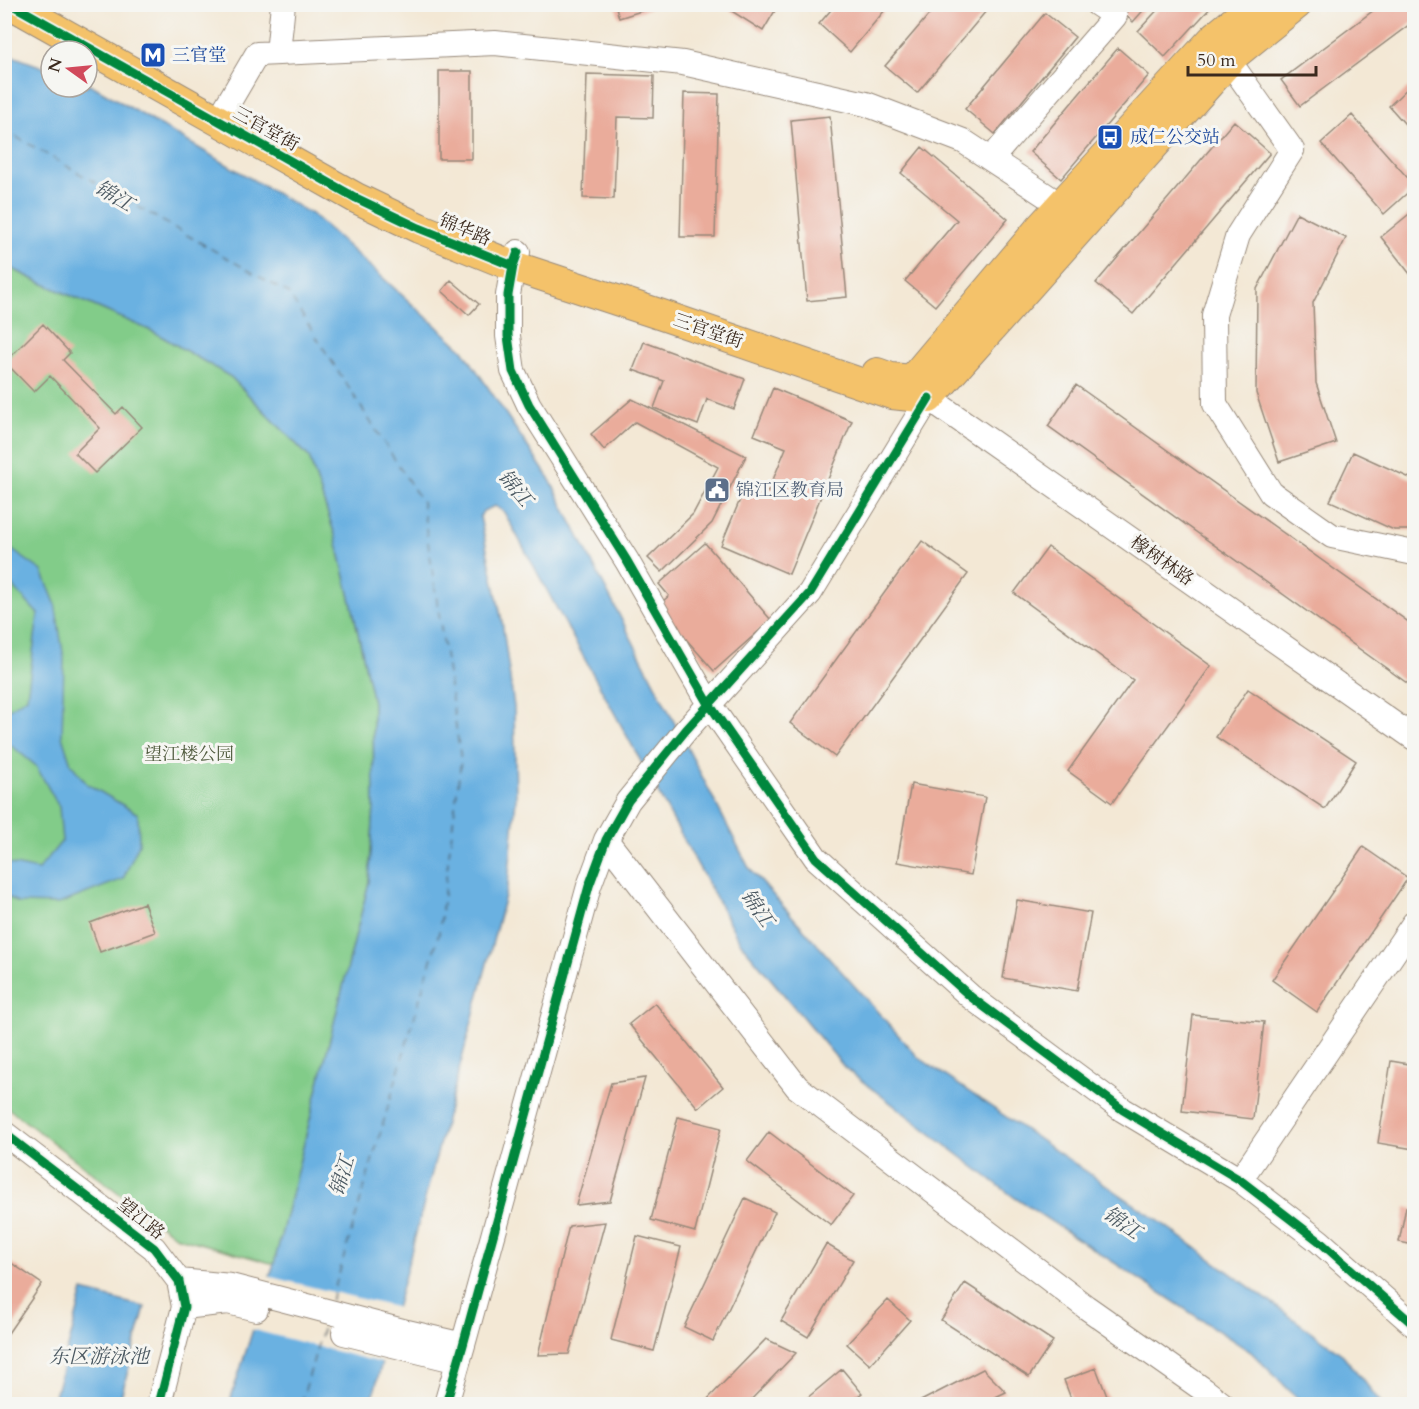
<svg xmlns="http://www.w3.org/2000/svg" width="1419" height="1409" viewBox="0 0 1419 1409" font-family="Cardo,'Noto Serif SC',serif">
<style>
.green{fill:#82cc89;stroke:#5e7b54;stroke-width:1.5}
.water{fill:#6ab1e1;stroke:#526e80;stroke-width:1.5}
.pier{fill:#f3e8d5}
.lines{fill:none;stroke-linecap:round;stroke-linejoin:round}
.ferry{stroke:#4b5962;stroke-width:1.5;stroke-dasharray:8 6;stroke-linecap:butt}
.building{fill:#eaac9b}
.minor-casing{stroke:#97897a;stroke-width:26}
.major-casing{stroke:#97897a;stroke-width:32}
.minor{stroke:#fff;stroke-width:24}
.major{stroke:#f4c26a;stroke-width:30}
.cycleway-casing{stroke:#f6f6f2;stroke-width:13}
.cycleway{stroke:#00873e;stroke-width:9}
.labels{text-anchor:middle;dominant-baseline:central;stroke-width:6;stroke-linejoin:round;paint-order:stroke}
.transit-label{font-size:18px;fill:#164399;stroke:#f6f6f2;text-anchor:start}
.street-label{font-size:18px;fill:#3b2a1e;stroke:#f6f6f2}
.service-label{font-size:18px;fill:#4e5e75;stroke:#f6f6f2;text-anchor:start}
.park-label{font-size:18px;fill:#505b3e;stroke:#f6f6f2}
.water-label{font-size:20px;font-style:italic;fill:#4b5962;stroke:#f6f6f2}
</style>
<rect width="100%" height="100%" fill="#f6f6f2"/>
<filter id="ink" filterUnits="userSpaceOnUse"><feTurbulence type="fractalNoise" baseFrequency=".0167" numOctaves="2"/><feDisplacementMap in="SourceGraphic" scale="12" xChannelSelector="R" yChannelSelector="G"/><feConvolveMatrix kernelMatrix="1 2 1 2 8 2 1 2 1" color-interpolation-filters="sRGB"/></filter>
<filter id="wash" filterUnits="userSpaceOnUse"><feTurbulence type="fractalNoise" baseFrequency=".008" numOctaves="4" result="noise"/><feDisplacementMap in="SourceGraphic" scale="24" xChannelSelector="R" yChannelSelector="G"/><feGaussianBlur stdDeviation="1.35" result="paint"/><feColorMatrix in="noise" values="0 0 0 0 0 0 0 0 0 0 0 0 0 0 0 0 0 1.4 0 .05"/><feComposite in="paint" operator="in"/></filter>
<g filter="url(#wash)">
<rect width="100%" height="100%" fill="#f3e8d5"/>
<path class="green" d="M4 265 37 281 154 332 231 377 309 457 335 535 354 614 373 702 374 807 369 882 274 1264 175 1236 5 1106Z"/>
<path class="water" d="M4 53 51 70V87H87V83L95 87 313 215 463 350 550 480 749 868 918 1057 1156 1219 1343 1355 1382 1404H1303L1251 1352 1015 1198 845 1068 740 942 504 512 495 506 483 511 480 517 502 621 514 707 516 799 508 884 371 1404H229L274 1264 369 882 374 807 373 702 354 614 335 535 309 457 231 377 154 332 37 281 5 265Z
M5 545 42 571 55 603 64 659 62 736 71 764 87 784 138 814 139 844 123 879 59 904 18 903 5 895V863L38 870 62 841 59 807 36 766 12 746H5V712L27 697 38 614 5 578Z
M83 1291 145 1307 119 1404H53Z"/>
<path class="pier" d="M267 1276 399 1308 385 1364 250 1329Z"/>
<g class="lines">
<path class="ferry" d="M4 130 288 293 422 502 461 760 439 933 331 1301
M301 1404 324 1323"/>
</g>
<g id="blocks">
<path class="building" d="M615 4H653L654 7 619 18Z
M734 4H779L763 31 730 10Z
M836 4H890L850 52 819 24Z
M938 4H992L917 93 885 66Z
M1114 4H1149L1133 22Z
M1163 4H1214L1165 57 1138 31Z
M1382 4H1414V21L1300 106 1281 80Z
M1045 13 1075 37 995 134 965 109Z
M1118 48 1149 75 1061 179 1030 152Z
M439 71H472V159H439Z
M587 74 654 76 653 118 617 117 614 199 583 198Z
M1414 82V129L1412 132 1389 106Z
M684 93 719 94 715 237H680Z
M1352 115 1414 185V187L1384 214 1321 143Z
M830 116 847 297 807 301 791 120Z
M1234 121 1270 153 1133 314 1096 283Z
M922 147 1008 219 935 306 905 281 957 220 901 173Z
M1414 210V279L1381 237Z
M1297 213 1346 238 1313 303 1316 383 1336 443 1279 462 1256 393 1257 289Z
M451 280 479 304 469 315 442 291Z
M43 324 70 353 63 360 116 414 123 407 142 427 95 473 75 453 100 428 50 376 34 392 5 362Z
M644 342 745 379 734 409 707 399 698 425 654 408 664 381 633 370Z
M1076 385 1414 626V688L1048 426Z
M773 388 852 421 789 574 721 545 747 483 768 492 786 448 754 435Z
M632 399 746 456 712 523 662 572 648 558 693 514 718 467 635 422 604 450 591 434Z
M1353 452 1412 479H1414V530H1394L1330 501Z
M922 541 968 574 835 757 790 723Z
M705 543 771 620 714 671 657 606 669 596 659 584Z
M1048 547 1211 666 1112 803 1068 771 1133 680 1014 593Z
M1248 689 1356 761 1325 809 1216 737Z
M911 784 985 797 971 875 897 862Z
M1363 847 1408 878 1317 1012 1272 980Z
M1017 900 1091 913 1077 991 1003 978Z
M144 903 155 932 100 952 90 923Z
M655 1003 723 1087 698 1108 629 1024Z
M1193 1015 1264 1022 1253 1119 1182 1111Z
M1391 1061 1414 1065V1149L1378 1143Z
M645 1078 610 1201 576 1205 611 1083Z
M678 1117 721 1128 695 1232 651 1220Z
M769 1132 853 1196 831 1225 747 1161Z
M745 1198 775 1212 713 1341 684 1327Z
M1406 1207 1414 1209V1245L1399 1242Z
M605 1222 569 1354 538 1355 569 1226Z
M637 1236 681 1247 654 1351 611 1340Z
M826 1244 853 1260 808 1337 781 1321Z
M4 1258 42 1284 4 1339Z
M965 1283 1053 1341 1029 1377 941 1320Z
M888 1300 910 1320 870 1365 847 1344Z
M766 1339 796 1353 747 1404H703Z
M1096 1368 1110 1404H1073L1064 1380Z
M842 1369 862 1393 847 1404H800Z
M983 1369 1006 1392 981 1404H915Z"/>
</g>
</g>
<g filter="url(#ink)">
<use href="#blocks" fill-opacity="0" stroke="#97897a" stroke-width="1.5"/>
<g class="lines">
<g class="minor-casing">
<path id="minor" d="M278 53 283 4
M1229 61 1292 150 1238 235 1214 315 1215 404 1271 493 1332 536 1414 553
M226 107 257 54 495 43 683 63 866 104 963 141 1062 206
M991 159 1115 16 1097 4
M518 252 513 266 508 295V336L513 371 529 405 627 561 709 704 816 858 971 997 1123 1110 1240 1180 1319 1241 1414 1325
M920 388 929 398 1414 738
M606 840 797 1087 1086 1307 1204 1390 1222 1404
M4 1133 154 1248 179 1281 184 1307 159 1404
M1240 1180 1414 923
M179 1281 231 1286 407 1332 463 1345
M184 1307 228 1302 256 1309
M344 1333 458 1361
M446 1404 463 1345 589 886 606 840 628 801 686 730 810 593 929 398"/>
</g>
<g class="major-casing">
<path id="major" d="M11 4 356 198 419 228 513 266 662 315 892 394 929 398 1235 54 1297 4
M877 373 891 378 912 380 1041 227 1215 37 1255 4"/>
</g>
<use href="#minor" class="minor"/>
<use href="#major" class="major"/>
<g class="cycleway-casing">
<path id="cycleway" d="M11 4 356 198 419 228 513 266
M518 252 513 266 508 295V336L513 371 529 405 627 561 709 704 816 858 971 997 1123 1110 1240 1180 1319 1241 1414 1325
M4 1133 154 1248 179 1281 184 1307 159 1404
M446 1404 463 1345 589 886 606 840 628 801 686 730 810 593 929 398"/>
</g>
<use href="#cycleway" class="cycleway"/>
</g>
</g>
<defs>
<g id="metro-square" transform="scale(1.35)"><rect x="-9" y="-9" width="18" height="18" rx="4" fill="#1a4fb4" stroke="#f6f6f2"/><path d="M-5.5 5V-5H-3L0 0L3-5H5.5V5H3V-.5L0 4L-3-.5V5Z" fill="#fff"/></g>
<g id="bus-square" transform="scale(1.35)"><rect x="-9" y="-9" width="18" height="18" rx="4" fill="#1a4fb4" stroke="#f6f6f2"/><path d="M-5-6H5V4H4V6H2V4H-2V6H-4V4H-5ZM-3.5-4V0h7V-4ZM-3.5 1.2v1.5H-2V1.2ZM2 1.2v1.5H3.5V1.2Z" fill="#fff"/></g>
<g id="civic-square" transform="scale(1.35)"><rect x="-9" y="-9" width="18" height="18" rx="4" fill="#5c6f8a" stroke="#f6f6f2"/><path d="M-.6-6.5H3V-4.5H.6V-3L4-1V1h2V6H-6V1h2V-1L-.6-3ZM-1.2 2.5V6h2.4V2.5Z" fill="#fff"/></g>
</defs>
<g fill-rule="evenodd">
<use href="#metro-square" x="153" y="55"/>
<use href="#bus-square" x="1110" y="137"/>
<use href="#civic-square" x="717" y="490"/>
</g>
<g class="labels">
<g class="transit-label">
<text x="172" y="55">三官堂</text>
<text x="1130" y="137">成仁公交站</text>
</g>
<g class="street-label">
<text transform="translate(266 129) rotate(29)">三官堂街</text>
<text transform="translate(465 230) rotate(23)">锦华路</text>
<text transform="translate(708 331) rotate(19)">三官堂街</text>
<text transform="translate(1162 561) rotate(35)">橡树林路</text>
<text transform="translate(141 1219) rotate(39)">望江路</text>
</g>
<g class="service-label">
<text x="736" y="490">锦江区教育局</text>
</g>
<g class="park-label">
<text x="189" y="754">望江楼公园</text>
</g>
<g class="water-label">
<text transform="translate(114 196) rotate(31)">锦江</text>
<text transform="translate(515 488) rotate(50)">锦江</text>
<text transform="translate(757 908) rotate(55)">锦江</text>
<text transform="translate(342 1176) rotate(-73)">锦江</text>
<text transform="translate(1122 1223) rotate(35)">锦江</text>
<text x="99" y="1356">东区游泳池</text>
</g>
</g>
<rect width="1419" height="1409" fill="none" stroke="#f6f6f2" stroke-width="24"/>
<g transform="translate(69 69) rotate(285)"><circle r="28" fill="#f6f6f2" stroke="#aba49d" stroke-width="1.5"/>
<path d="M0-4.5L10 22L0 15L-10 22Z" fill="#d1495b"/>
<text y="-9" font-size="16" font-weight="bold" text-anchor="middle" fill="#3b2a1e">N</text>
</g>
<path d="M1188 66v9h128v-9" fill="none" stroke="#3b2a1e" stroke-width="3"/>
<text x="1197" y="66" font-size="18" fill="#3b2a1e" stroke="#f6f6f2" stroke-width="4.5" paint-order="stroke">50 m</text>
</svg>
